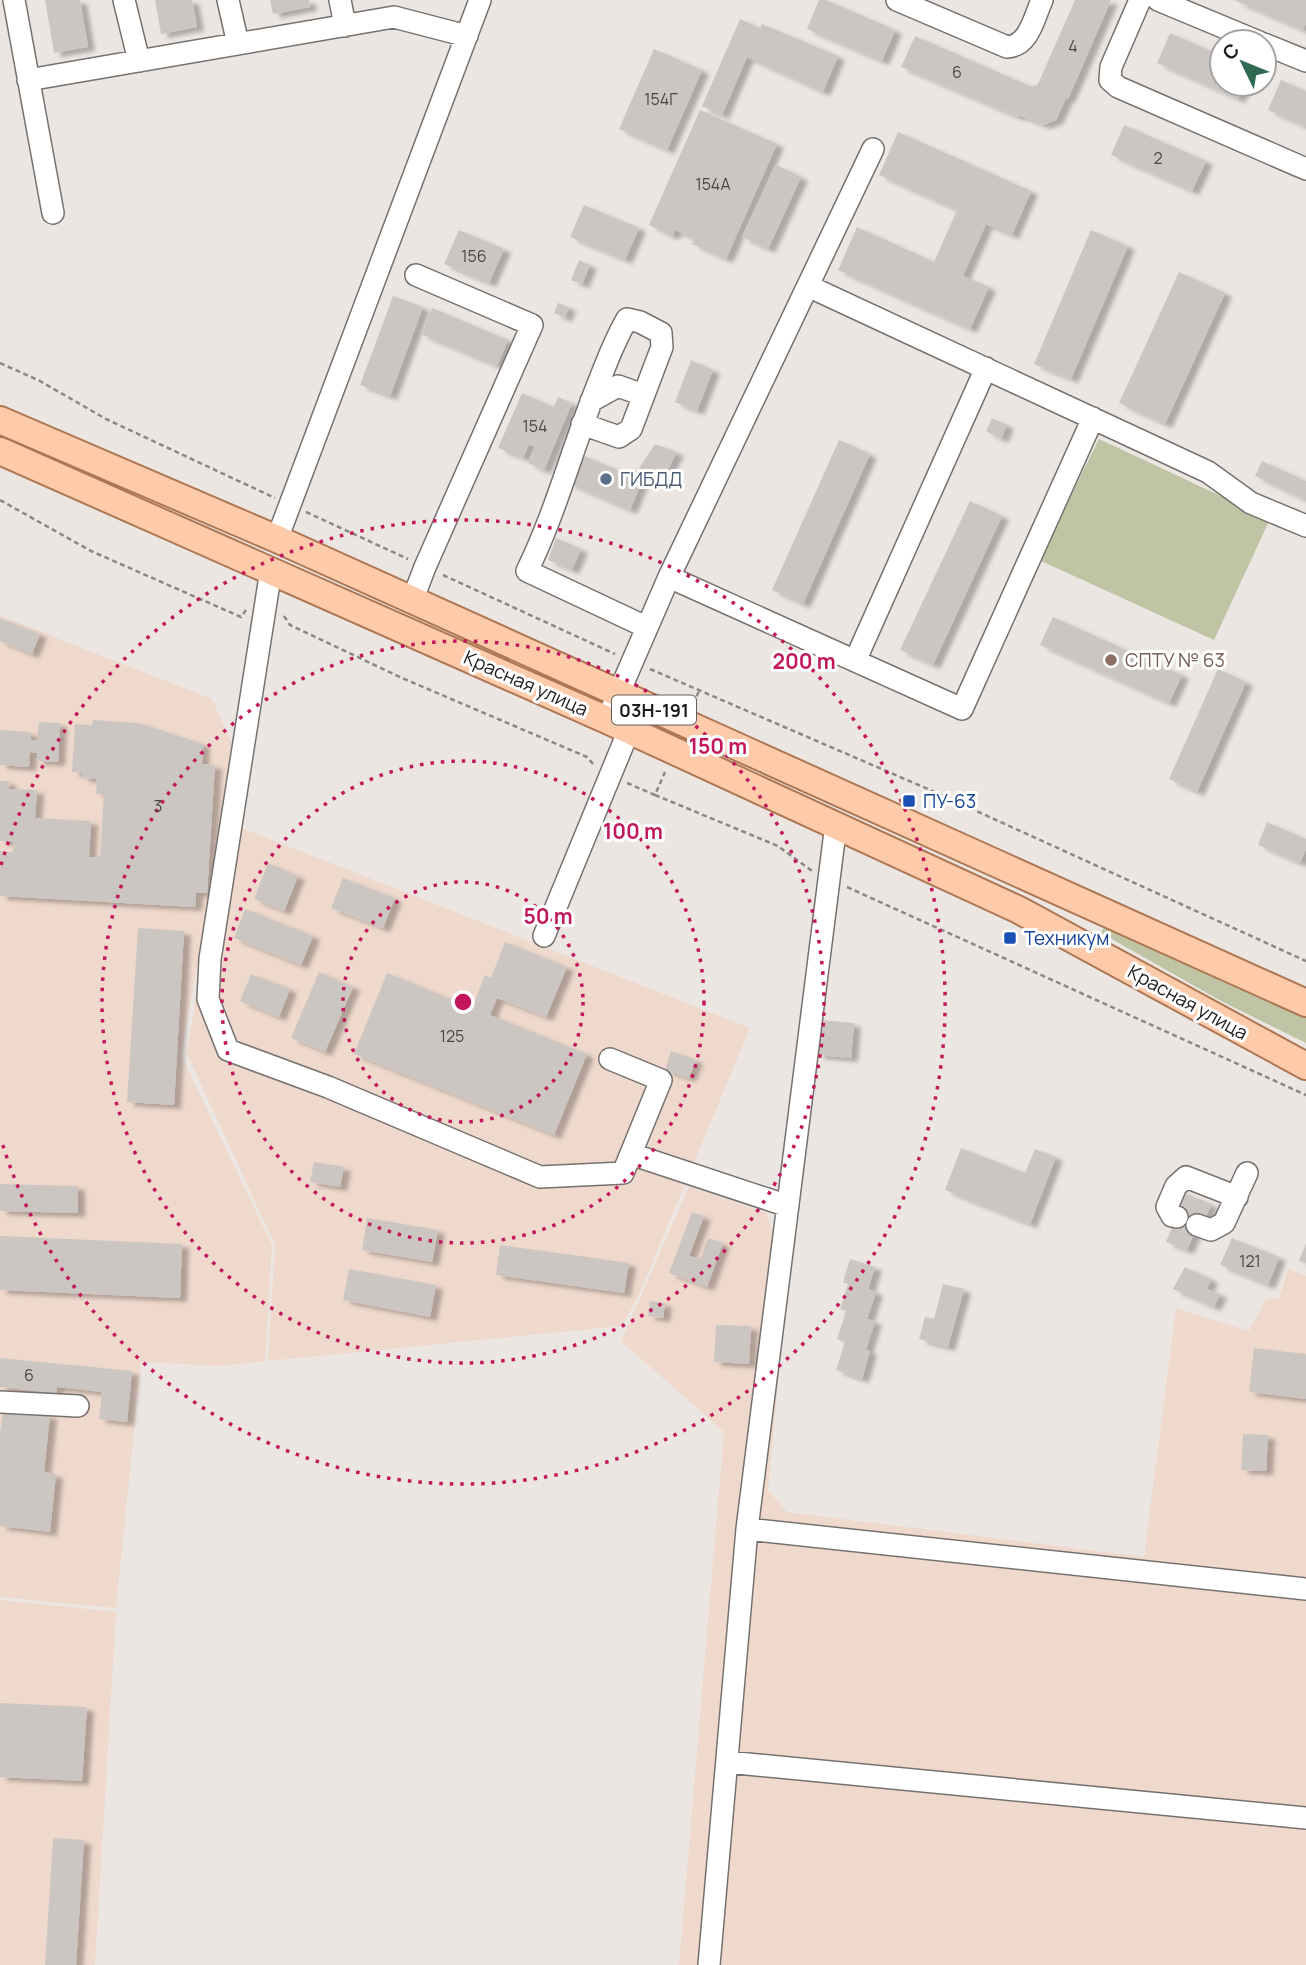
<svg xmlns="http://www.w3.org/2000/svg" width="1306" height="1965" viewBox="0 0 1306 1965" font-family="Manrope,sans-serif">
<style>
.industrial{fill:#efd9cd}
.green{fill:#bec4a4}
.building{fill:#ccc6c3;filter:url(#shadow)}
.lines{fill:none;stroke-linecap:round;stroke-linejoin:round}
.minor-casing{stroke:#76716e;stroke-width:24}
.major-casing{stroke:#ae7753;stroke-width:30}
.path{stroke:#8b8785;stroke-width:2.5;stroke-dasharray:5 3.5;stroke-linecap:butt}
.minor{stroke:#fff;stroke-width:21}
.major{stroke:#fdcbaa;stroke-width:26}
.ring{fill:none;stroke:#c2185b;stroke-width:3.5;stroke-dasharray:3.5 7}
.service-dot{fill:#5c6f8a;stroke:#fff;stroke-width:2.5}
.education-dot{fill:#8d6e63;stroke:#fff;stroke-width:2.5}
.transit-dot{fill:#1a4fb4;stroke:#fff;stroke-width:2.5}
.labels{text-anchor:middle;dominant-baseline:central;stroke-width:6;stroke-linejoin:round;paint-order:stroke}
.number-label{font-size:16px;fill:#4a4644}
.shield{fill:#fff;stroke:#625f5f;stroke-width:2}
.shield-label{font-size:18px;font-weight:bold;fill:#1e1b1a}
.service-label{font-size:19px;fill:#4e5e75;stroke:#fff;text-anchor:start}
.education-label{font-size:19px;fill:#785e54;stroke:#fff;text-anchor:start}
.street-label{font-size:19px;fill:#1e1b1a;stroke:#fff}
.transit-label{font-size:19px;fill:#164399;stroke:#fff;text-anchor:start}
.centre{fill:#c2185b;stroke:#fff;stroke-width:3.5}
.ring-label{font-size:21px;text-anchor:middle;font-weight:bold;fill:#c2185b;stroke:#fff;stroke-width:6;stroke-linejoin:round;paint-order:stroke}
</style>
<defs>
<filter id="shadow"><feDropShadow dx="7" dy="4" stdDeviation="2" flood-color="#0004"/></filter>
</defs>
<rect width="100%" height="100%" fill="#ece6e3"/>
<path class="industrial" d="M0 616 212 699 235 750 181 1055 272 1245 265 1361 221 1366 141 1362 116 1608 0 1597Z
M224 821 750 1028 638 1297 622 1326 268 1361 275 1245 187 1054Z
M689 1186 767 1213 787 1287 768 1490 787 1512 1144 1557 1176 1308 1249 1331 1266 1299 1279 1298 1288 1269 1306 1276V1965H679L724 1432 621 1341Z
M0 1600 116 1612 95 1965H0Z"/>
<path class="green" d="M1099 439 1270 519 1214 640 1039 560Z
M1105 925 1306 1017V1043L1223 1002 1101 933Z"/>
<path class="building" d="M45 0H80L88 47 54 53Z
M155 0H192L197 27 161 34Z
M270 0H309L310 7 273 14Z
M819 0H826L895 30 882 61 807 29Z
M1075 0H1111L1068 99 1066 98 1056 120 1043 125 1019 115 1018 117 901 67 915 36 1032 87 1038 84Z
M1234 0H1306V23L1303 30Z
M740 19 760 28 762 24 838 56 823 92 747 57 722 115 702 106Z
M1170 33 1222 56V84H1245L1238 99 1157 63Z
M654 49 702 70 667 150 619 129Z
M1281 80 1306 91V127L1268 110Z
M700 110 777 144 726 259 692 244 694 239 675 230 672 236 649 225Z
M1124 125 1206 161 1192 191 1111 155Z
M898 132 1031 191 1012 235 986 224 963 276 989 287 970 329 838 270 857 227 934 262 957 210 879 175Z
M776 165 801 177 768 249 742 237Z
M584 205 639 228 625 260 570 237Z
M459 230 504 249 489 283 444 264Z
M1091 230 1128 246 1071 379 1034 364Z
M579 260 590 265 582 284 571 280Z
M1179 272 1225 293 1165 424 1119 403Z
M393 296 423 307 390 396 360 385Z
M558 303 569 307 565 318 554 313Z
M432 308 508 340 497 366 421 334Z
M691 360 713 370 697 411 675 402Z
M522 393 554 407 558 397 572 403 544 470 528 463 535 447 529 444 523 458 498 448Z
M992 418 1007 425 1001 439 986 431Z
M839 440 870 454 803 604 772 590Z
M655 444 677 452 663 479 639 468Z
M580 454 629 475 632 469 645 474 630 510 568 483Z
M1262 461 1306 481V500L1255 476Z
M970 501 1002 516 933 665 900 650Z
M556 538 581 549 572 570 548 560Z
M1053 617 1182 675 1169 703 1040 645Z
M0 618 40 634 32 654 0 641Z
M1218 669 1246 682 1197 792 1169 779Z
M93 720 139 723 203 744 202 764 215 765 207 893H196L195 907 0 896V851L13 852V842L0 841V781H9V789L37 790 35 818 91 821 89 857H100L104 794H96L97 779 82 778V773L72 772 75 724 92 725Z
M39 722 60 723 58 762 37 761V753L30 752 29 767 0 765V730L31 732V740H37Z
M1267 822 1306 839V848L1300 863 1258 845Z
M268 863 298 876 284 911 254 899Z
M343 878 395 898 383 928 331 908Z
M245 909 313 936 301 965 234 938Z
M138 928 184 931 174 1105 127 1102Z
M505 942 567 967 546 1017 497 998 490 1015 587 1054 554 1135 354 1054 387 973 472 1008 485 975 491 978Z
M319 972 353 987 325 1052 291 1038Z
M251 974 290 989 279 1017 240 1001Z
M820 1020 854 1023 851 1058 817 1055Z
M671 1051 696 1060 689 1078 665 1070Z
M961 1148 1025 1173 1035 1149 1056 1157 1030 1224 945 1190Z
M314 1162 344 1167 340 1187 310 1182Z
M0 1184 78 1186V1213L0 1211Z
M1179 1191 1211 1204 1204 1221 1200 1219 1187 1250 1166 1242 1179 1211 1172 1208Z
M692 1212 704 1216 689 1256 700 1259 708 1238 723 1243 707 1287 669 1273Z
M367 1218 438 1230 432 1262 362 1250Z
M0 1236 182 1244 180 1298 0 1290Z
M1232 1238 1279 1257 1268 1285 1220 1265Z
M1306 1243V1263L1299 1261Z
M500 1245 629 1263 624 1293 496 1275Z
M850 1259 875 1267 868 1289 876 1292 867 1319 875 1321 866 1350 870 1351 862 1379 836 1370 845 1342 837 1339 846 1311 840 1309 848 1284 843 1282Z
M1185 1267 1211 1279 1207 1289 1220 1294 1214 1307 1173 1289Z
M349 1269 436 1285 430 1317 343 1300Z
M943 1284 964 1289 948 1347 919 1339 925 1317 934 1319Z
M650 1301 665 1303 663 1318 648 1316Z
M716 1325 751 1326 749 1364 714 1362Z
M1254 1348 1306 1354V1399L1249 1392Z
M0 1358 132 1371 127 1422 99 1419 102 1392 57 1387 56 1393 0 1387Z
M3 1410 50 1415 44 1472 56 1474 50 1532 0 1526V1433Z
M1243 1434 1268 1435 1266 1471 1241 1470Z
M0 1703 87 1707 82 1781 0 1777Z
M53 1838 84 1840 76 1965H45Z"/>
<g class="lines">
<g class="minor-casing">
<path id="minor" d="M14 0 53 213
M124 0 139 61
M228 0 238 44
M340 0 345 26
M897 0 1007 47C1029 46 1034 18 1042 0
M1140 0 1111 67 1110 80 1118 87 1306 169
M1158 0 1259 42
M1264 44 1306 61
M28 80 394 17 467 36
M808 286 1208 472 1251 503 1306 526
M591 401 618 386 643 395
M582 424 619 437 631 429 662 347 661 333 640 322 627 319C616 338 608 358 600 379 574 442 557 510 527 571L646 627
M277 539 480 0
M271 570 210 959 208 999 228 1050 328 1087 540 1177 623 1173 661 1080 610 1059
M669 577 962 709 1093 418
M412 601 425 567 532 325 416 275
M855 661 986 368
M607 720 669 577 873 149
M544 936 629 730
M631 1154 788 1206
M1177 1217 1172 1216 1167 1207 1176 1186 1186 1177 1237 1197
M1197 1225 1211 1230 1224 1223 1247 1173
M0 1402 78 1406
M747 1529 1306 1589
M727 1762 1306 1818
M709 1965 747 1529 836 824"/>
</g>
<g class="major-casing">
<path id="major" d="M0 420 277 539 1306 1003
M0 451 607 720 1019 910 1306 1066"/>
</g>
<path class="path" d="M0 363 40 381 106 419 275 498
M0 500 91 551 241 617 246 610
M306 512 408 559
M443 575 615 654
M284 616 290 625 402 678 587 757 594 765
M650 669 928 789 1306 961
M693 704 699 691
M627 783 655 795 665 772
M655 795 778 846 812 871
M847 887 1306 1095"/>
<use href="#minor" class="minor"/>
<use href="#major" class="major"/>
</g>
<g class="ring">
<circle cx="463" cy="1002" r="120"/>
<circle cx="463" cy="1002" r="241"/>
<circle cx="463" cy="1002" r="361"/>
<path d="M1 865A482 482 0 1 1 1 1139"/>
</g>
<circle class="service-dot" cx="606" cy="479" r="7"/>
<circle class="education-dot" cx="1111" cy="660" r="7"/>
<g class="transit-dot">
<rect x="902" y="794" width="14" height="14" rx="3.5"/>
<rect x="1003" y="931" width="14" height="14" rx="3.5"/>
</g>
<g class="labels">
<g class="number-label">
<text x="1073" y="46">4</text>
<text x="957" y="72">6</text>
<text x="661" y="99">154Г</text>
<text x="1158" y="158">2</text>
<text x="713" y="184">154А</text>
<text x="474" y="256">156</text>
<text x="535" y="426">154</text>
<text x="158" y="806">3</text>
<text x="452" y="1036">125</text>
<text x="1250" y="1261">121</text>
<text x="29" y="1375">6</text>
</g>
<rect class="shield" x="612" y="695.5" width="84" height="29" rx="5"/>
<g class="shield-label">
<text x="654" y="710">03Н-191</text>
</g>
<g class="service-label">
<text x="620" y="479">ГИБДД</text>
</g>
<g class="education-label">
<text x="1125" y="660">СПТУ № 63</text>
</g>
<g class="street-label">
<text transform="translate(526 683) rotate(24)">Красная улица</text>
<text transform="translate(1188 1002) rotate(29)">Красная улица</text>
</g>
<g class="transit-label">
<text x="923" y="801">ПУ-63</text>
<text x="1024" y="938">Техникум</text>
</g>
</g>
<circle cx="463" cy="1002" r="10" class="centre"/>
<g class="ring-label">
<text x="804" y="669">200 m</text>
<text x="718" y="754">150 m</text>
<text x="633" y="839">100 m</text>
<text x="548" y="924">50 m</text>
</g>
<g transform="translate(1243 63) rotate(313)"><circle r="33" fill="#ffffff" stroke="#a5a4a3" stroke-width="2"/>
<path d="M0-5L12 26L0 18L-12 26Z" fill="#316a53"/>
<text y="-10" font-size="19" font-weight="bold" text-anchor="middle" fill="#1e1b1a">С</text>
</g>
</svg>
